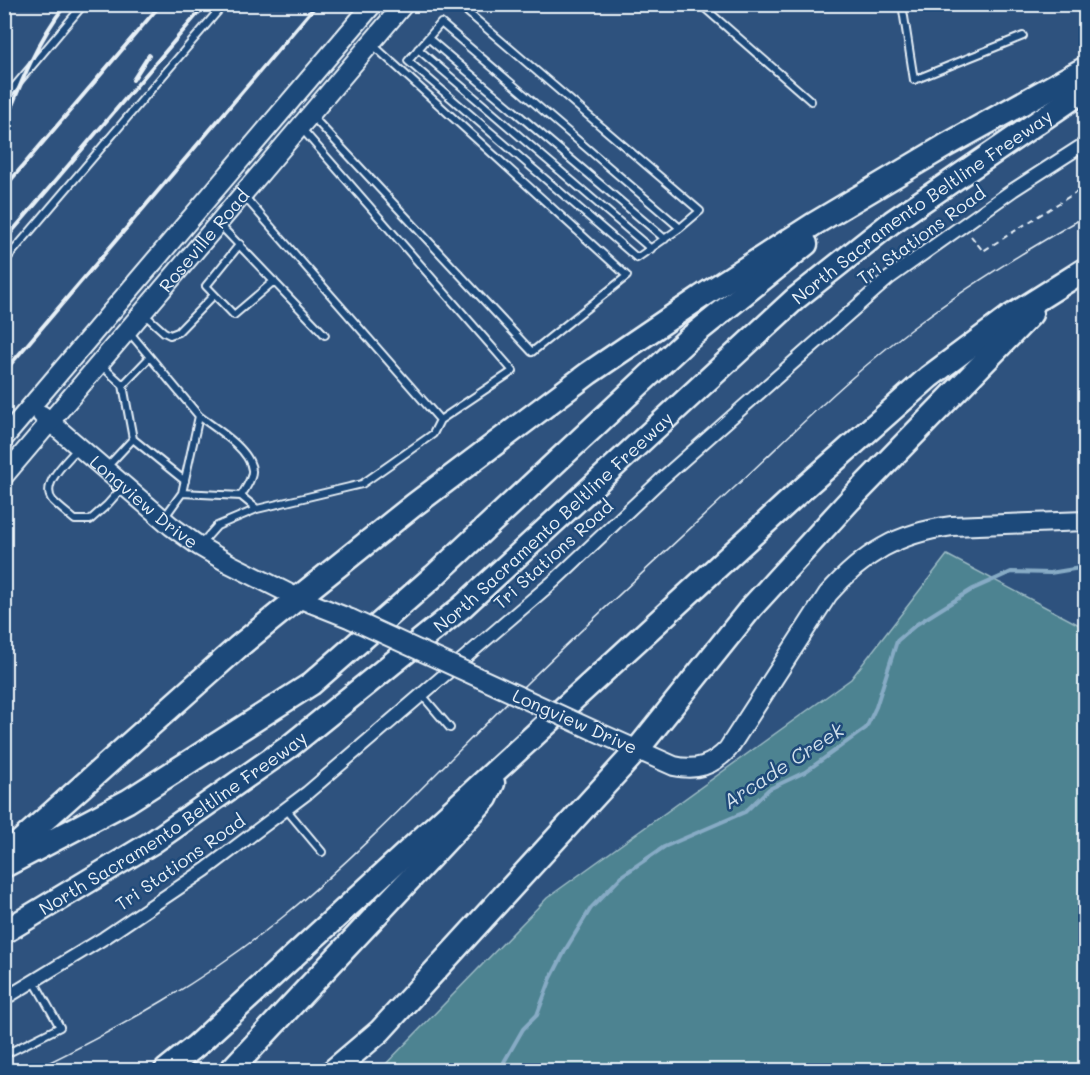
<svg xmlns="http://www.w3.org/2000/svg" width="1090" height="1075" viewBox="0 0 1090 1075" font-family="Mali,sans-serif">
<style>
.green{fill:#4e8391;stroke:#9bbac4;stroke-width:1.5}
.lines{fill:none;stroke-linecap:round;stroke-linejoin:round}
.stream{stroke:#87abc5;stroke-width:4}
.lane-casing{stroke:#e8f1f8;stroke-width:10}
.street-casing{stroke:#e8f1f8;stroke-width:16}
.secondary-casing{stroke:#e8f1f8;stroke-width:22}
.highway-casing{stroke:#e8f1f8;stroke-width:27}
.path{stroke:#e8f1f8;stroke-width:2;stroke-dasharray:6 4.5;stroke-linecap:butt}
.lane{stroke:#1f4a7a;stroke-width:6}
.street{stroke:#1f4a7a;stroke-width:12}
.secondary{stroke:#1f4a7a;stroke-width:18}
.highway{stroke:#1f4a7a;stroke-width:22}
.tram{stroke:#e8f1f8;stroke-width:1.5}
.rail{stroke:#e8f1f8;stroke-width:4}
.secondary-bridge-casing{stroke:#e8f1f8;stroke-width:22;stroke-linecap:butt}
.secondary-bridge{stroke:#1f4a7a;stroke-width:18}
.labels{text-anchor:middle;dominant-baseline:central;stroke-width:5;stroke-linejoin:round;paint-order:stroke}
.street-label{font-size:18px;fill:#e8f1f8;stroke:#1f4a7a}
.water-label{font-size:20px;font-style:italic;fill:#d0dfeb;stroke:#1f4a7a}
</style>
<rect width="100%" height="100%" fill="#2e527e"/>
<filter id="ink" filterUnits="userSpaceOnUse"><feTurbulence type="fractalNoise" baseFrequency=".0167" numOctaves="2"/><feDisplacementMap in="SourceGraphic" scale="12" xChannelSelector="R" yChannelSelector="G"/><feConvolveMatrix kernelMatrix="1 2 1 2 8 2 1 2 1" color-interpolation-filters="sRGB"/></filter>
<g filter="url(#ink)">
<path class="green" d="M947 555 1085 628V1070H380L547 898 851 679Z"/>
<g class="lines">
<path class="stream" d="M505 1070 504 1062 523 1029 537 1015 551 978 567 947 591 908 623 875 664 847 745 812 769 789 805 772 866 728 876 707 897 641 917 624 973 589 1011 572 1050 573 1086 567"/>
<g class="lane-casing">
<path id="lane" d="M458 4 700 211 680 228 637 258 408 61 441 23 680 228
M700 4 811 101
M902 4 914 80 1023 36
M428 38 665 239
M418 49 651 249
M4 99 84 4
M312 116 532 352 627 276 373 45
M244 196 440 420 513 371 302 129
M219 224 325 335
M240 244 206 286 234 315 274 281
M4 262 224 4
M145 315 164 332 170 335 178 332 214 295
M130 333 199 416 182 493 164 518
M102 366 123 385 133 439 185 481
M123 385 150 357
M199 416C215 428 250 449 252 470 253 478 245 489 241 496
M77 449C67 461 39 485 53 501 60 508 68 514 75 520H90L107 505 122 488
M107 467 133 439
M182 493 241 496 257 509
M201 544 217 526 257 509 362 484 433 434 440 420
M422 695 450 728
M286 809 322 852
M4 1055 60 1027 34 981"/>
</g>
<g class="street-casing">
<path id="street" d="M4 999 104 938 205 870 307 793 554 581 664 477 889 278 1013 190 1086 143"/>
</g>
<g class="secondary-casing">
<g id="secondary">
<path id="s1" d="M42 415 171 526 199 546 230 564 298 598 351 619"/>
<path d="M4 438 373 4"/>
<path id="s2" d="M4 476 404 4"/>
<path d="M595 731 674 766C696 771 712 766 728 749L828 594C864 553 898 533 952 526L1086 521"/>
</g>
</g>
<g class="highway-casing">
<g id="highway">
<path d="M4 856 238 647 298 598 414 505 589 373 701 297 814 224 945 146 1086 68"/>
<path d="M6 865 128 801 311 684 434 576 687 340 806 244"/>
<path id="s3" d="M4 932 153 842 290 746 462 607 795 299 892 222 1086 89"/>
<path d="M166 1070 197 1045 797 494 929 377 1008 318 1086 269"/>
<path d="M231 1070 486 798 493 783"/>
<path d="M334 1070 380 1031 637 750 751 608 850 500 1031 314"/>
</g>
</g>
<path class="path" d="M971 236 983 251 1086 186"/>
<use href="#lane" class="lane"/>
<use href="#street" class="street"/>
<use href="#secondary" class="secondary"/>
<use href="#highway" class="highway"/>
<path class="tram" d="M34 1070C122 1027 208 979 284 916 370 845 446 762 526 684 594 617 665 552 735 487 795 431 853 372 919 323 972 283 1028 249 1086 216"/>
<path class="rail" d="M133 80 149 55
M4 126C21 82 37 41 66 4
M4 188 161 4
M4 241 206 4
M4 372 317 4"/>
<g class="secondary-bridge-casing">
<path id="secondary-bridge" d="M351 619 595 731"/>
</g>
<use href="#secondary-bridge" class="secondary-bridge"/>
</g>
</g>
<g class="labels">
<g class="street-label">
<text stroke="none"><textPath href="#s3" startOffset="1173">North Sacramento Beltline Freeway</textPath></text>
<text transform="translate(921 235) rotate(-36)">Tri Stations Road</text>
<text stroke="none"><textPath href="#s2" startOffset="309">Roseville Road</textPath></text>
<text stroke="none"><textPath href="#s1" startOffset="134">Longview Drive</textPath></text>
<text stroke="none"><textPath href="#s3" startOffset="687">North Sacramento Beltline Freeway</textPath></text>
<text transform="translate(553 554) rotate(-42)">Tri Stations Road</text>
<text transform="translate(575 721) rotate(24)">Longview Drive</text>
<text stroke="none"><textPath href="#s3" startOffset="201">North Sacramento Beltline Freeway</textPath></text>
<text transform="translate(180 862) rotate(-35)">Tri Stations Road</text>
</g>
<g class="water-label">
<text transform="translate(783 765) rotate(-33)">Arcade Creek</text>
</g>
</g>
<rect width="1090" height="1075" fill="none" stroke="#1f4a7a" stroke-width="24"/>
<rect x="12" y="12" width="1066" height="1051" fill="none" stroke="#e8f1f8" stroke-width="2" filter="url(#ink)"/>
</svg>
